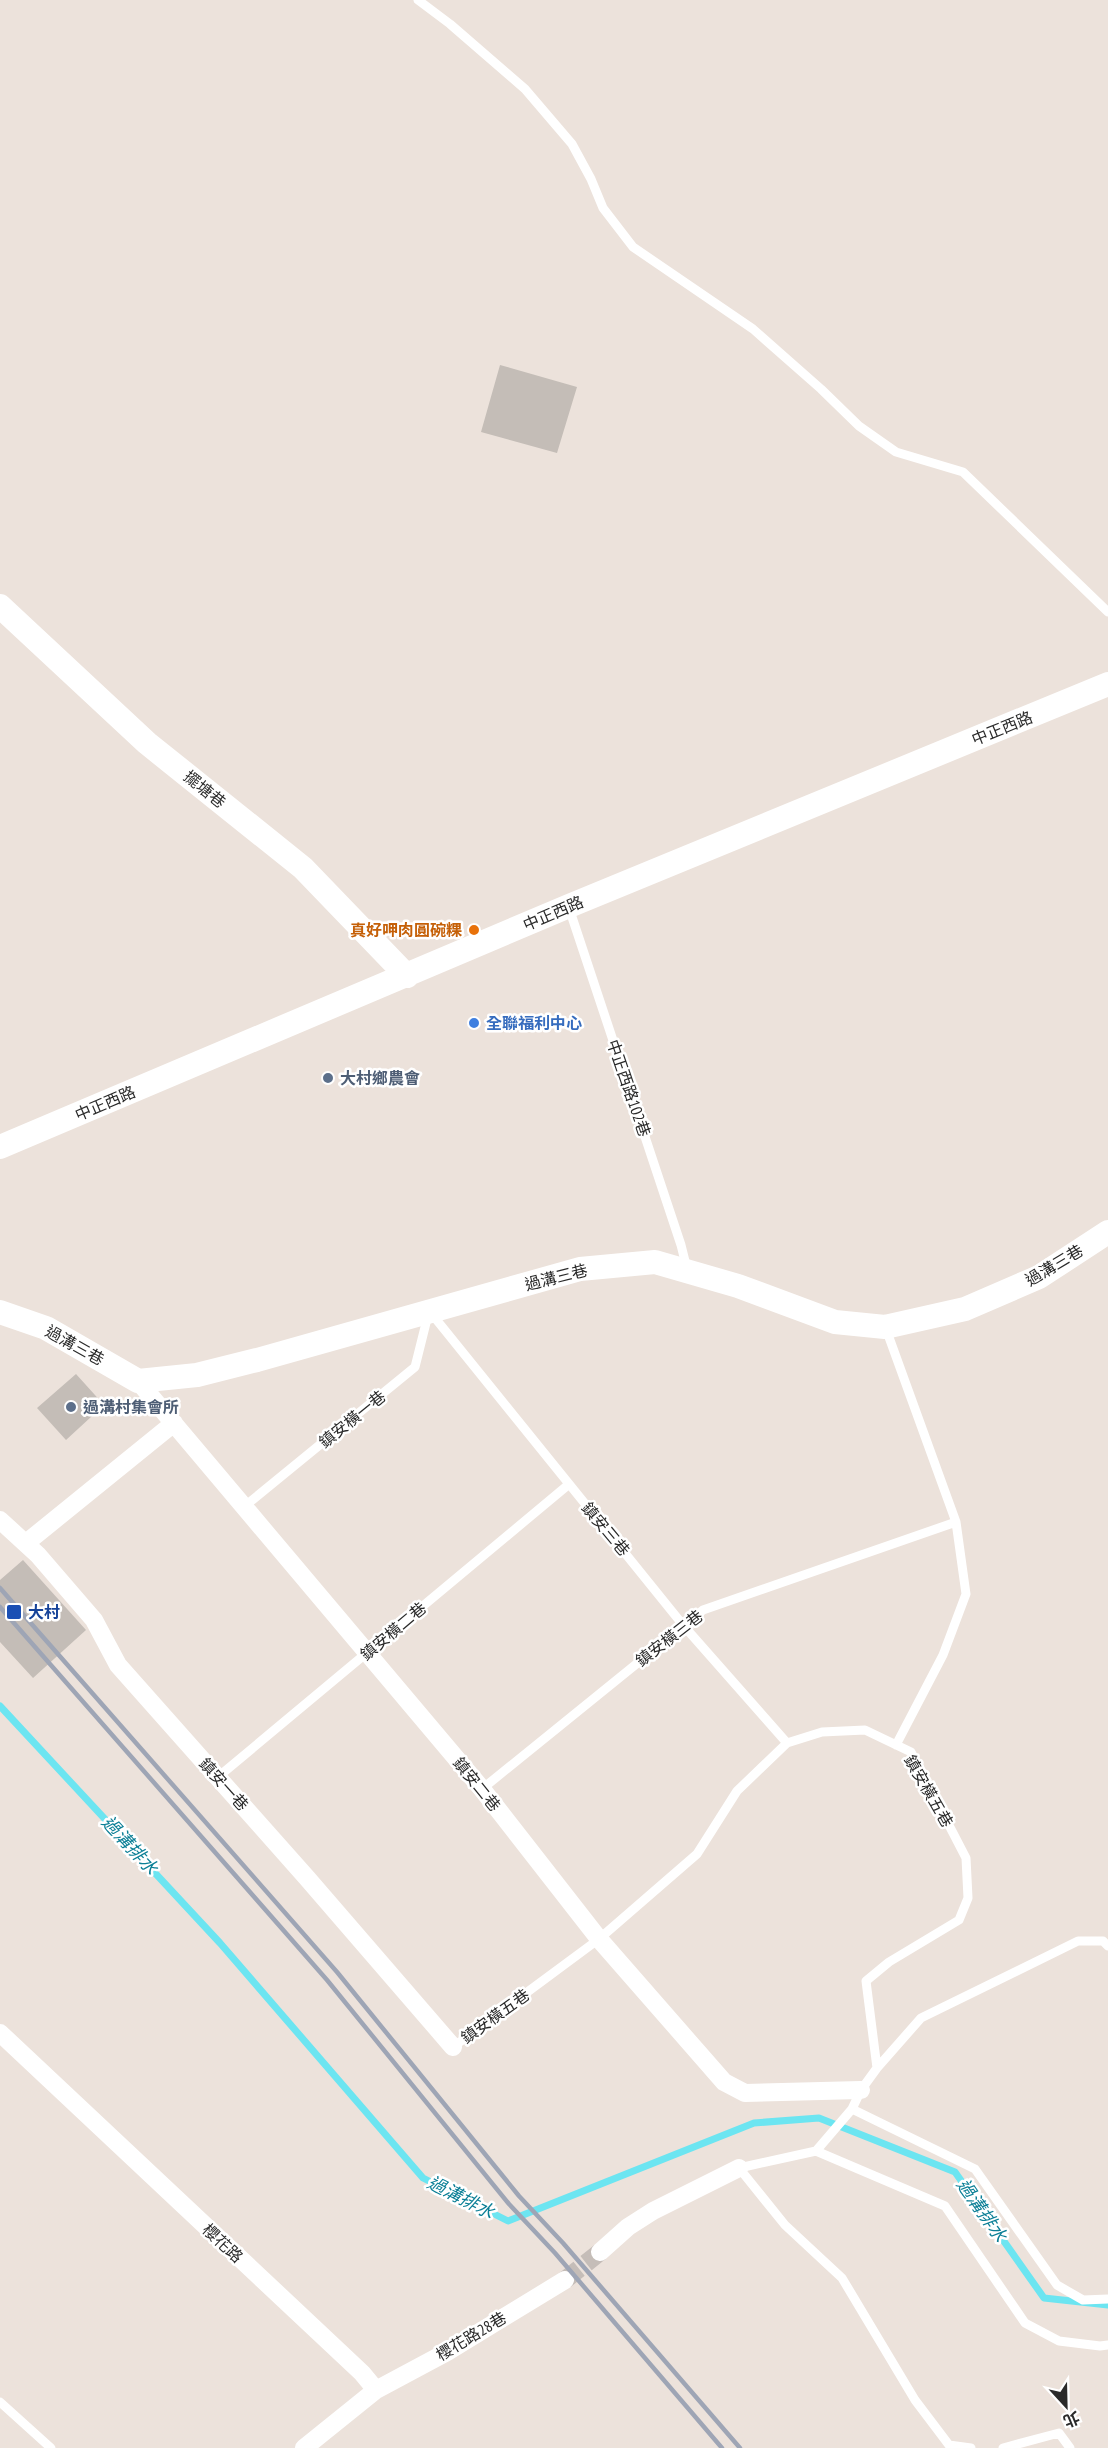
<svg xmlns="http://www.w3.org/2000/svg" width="1108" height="2448" viewBox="0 0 1108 2448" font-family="'PT Sans Narrow','Noto Sans TC',sans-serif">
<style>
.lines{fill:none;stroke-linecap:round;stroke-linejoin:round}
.stream{stroke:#6ce5f1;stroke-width:7}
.building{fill:#c4bdb7}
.street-tunnel{stroke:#c5bdb8;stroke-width:18;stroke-dasharray:18 9;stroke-linecap:butt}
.lane{stroke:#fff;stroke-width:9}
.street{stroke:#fff;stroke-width:18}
.secondary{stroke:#fff;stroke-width:24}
.rail{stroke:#9ea5b5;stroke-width:4.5}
.food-dot{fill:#e8710a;stroke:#fff;stroke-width:2}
.shop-dot{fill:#3f7fe0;stroke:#fff;stroke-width:2}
.service-dot{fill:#5c6f8a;stroke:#fff;stroke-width:2}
.transit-dot{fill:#1a4fb4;stroke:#fff;stroke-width:2}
.labels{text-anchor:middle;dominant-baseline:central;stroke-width:5;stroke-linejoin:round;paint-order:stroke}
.street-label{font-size:16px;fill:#2a2a2a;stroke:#fff}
.food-label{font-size:16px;font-weight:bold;fill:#c56008;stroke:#fff;text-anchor:end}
.shop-label{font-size:16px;font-weight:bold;fill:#366cbe;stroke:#fff;text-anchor:start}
.service-label{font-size:16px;font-weight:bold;fill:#4e5e75;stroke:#fff;text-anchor:start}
.transit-label{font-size:16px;font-weight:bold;fill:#164399;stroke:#fff;text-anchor:start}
.water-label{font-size:18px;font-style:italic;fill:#0b7f96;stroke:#fff}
</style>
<rect width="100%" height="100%" fill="#ece2db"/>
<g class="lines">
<path class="stream" d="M0 1706 220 1943 423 2178 508 2221 754 2123 819 2118 955 2172 1044 2298 1108 2305"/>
</g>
<path class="building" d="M500 365 577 387 557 453 481 432Z
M76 1374 104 1405 66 1440 37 1408Z
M23 1560 86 1630 33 1678 0 1642V1580Z"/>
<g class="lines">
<path class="street-tunnel" d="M565 2280 600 2252"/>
<path class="lane" d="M418 0 450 24 525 89 572 144 591 179 603 208 633 247 753 329 821 389 859 426 896 452 963 472 1108 612
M569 908 681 1245 687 1269
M431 1313 683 1625 787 1743
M886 1329 956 1522 966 1594 943 1655 896 1745
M245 1506 415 1367 428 1315
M218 1777 568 1485
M482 1789 703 1610 956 1522
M453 2047 599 1939 697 1854 737 1791 787 1743 822 1732 865 1730 911 1752 966 1858 968 1898 959 1920 889 1962 866 1981 877 2068
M852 2109 975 2169 1057 2285 1083 2300 1108 2299
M816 2151 945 2206 1025 2323 1059 2341 1100 2346 1108 2345
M0 2402 51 2448
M971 2448 949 2445 915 2400 842 2278 785 2225 739 2168 816 2151 852 2109 861 2090 877 2068 921 2018 1078 1941H1103L1108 1946
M1003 2448 1059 2433 1070 2448"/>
<path class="street" d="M138 1381 482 1789 599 1939 724 2082 745 2093 861 2090
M0 1520 38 1555 94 1620 118 1665 307 1878 453 2047
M26 1543 174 1423
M0 2033 362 2373 376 2390
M600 2252 628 2227 653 2211 739 2168
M304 2448 376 2390 447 2352 565 2280"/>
<path class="secondary" d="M0 606 147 743 303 868 407 976
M0 1147 569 906 1108 684
M0 1312 46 1328 138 1381 197 1375 257 1360 580 1269 655 1262 738 1286 835 1322 885 1327 965 1309 1039 1277 1108 1232"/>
<path class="rail" d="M0 1588 337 1972 519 2196 563 2243 740 2448
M0 1607 327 1980 509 2204 555 2253 722 2448"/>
</g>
<circle class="food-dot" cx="474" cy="930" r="6"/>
<circle class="shop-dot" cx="474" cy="1023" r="6"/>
<g class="service-dot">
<circle cx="328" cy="1078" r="6"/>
<circle cx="71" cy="1407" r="6"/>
</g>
<rect class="transit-dot" x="6" y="1604" width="16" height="16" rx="3"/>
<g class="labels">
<g class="street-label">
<text transform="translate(1002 728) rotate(-22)">中正西路</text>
<text transform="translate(205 789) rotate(39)">擺塘巷</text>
<text transform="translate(553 913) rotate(-23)">中正西路</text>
<text transform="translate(629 1088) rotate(71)">中正西路102巷</text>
<text transform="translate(105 1103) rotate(-23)">中正西路</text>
<text transform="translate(1054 1265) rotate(-31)">過溝三巷</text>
<text transform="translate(556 1277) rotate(-14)">過溝三巷</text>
<text transform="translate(75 1345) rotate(29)">過溝三巷</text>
<text transform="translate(352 1419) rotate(-39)">鎮安橫一巷</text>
<text transform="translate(606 1529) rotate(50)">鎮安三巷</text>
<text transform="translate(393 1631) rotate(-40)">鎮安橫二巷</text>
<text transform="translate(669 1638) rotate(-38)">鎮安橫三巷</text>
<text transform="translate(224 1784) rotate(48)">鎮安一巷</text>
<text transform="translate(477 1784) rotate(51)">鎮安二巷</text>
<text transform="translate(929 1791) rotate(60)">鎮安橫五巷</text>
<text transform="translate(495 2016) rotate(-36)">鎮安橫五巷</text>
<text transform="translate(223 2243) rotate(43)">櫻花路</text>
<text transform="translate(471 2336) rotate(-31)">櫻花路28巷</text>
</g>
<g class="food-label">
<text x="462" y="930">真好呷肉圓碗粿</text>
</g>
<g class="shop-label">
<text x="486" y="1023">全聯福利中心</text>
</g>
<g class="service-label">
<text x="340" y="1078">大村鄉農會</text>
<text x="83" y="1407">過溝村集會所</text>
</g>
<g class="transit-label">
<text x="28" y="1612">大村</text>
</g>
<g class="water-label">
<text transform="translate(130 1845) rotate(47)">過溝排水</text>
<text transform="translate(461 2197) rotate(27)">過溝排水</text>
<text transform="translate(982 2210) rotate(55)">過溝排水</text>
</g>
</g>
<g transform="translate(1066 2406) rotate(158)" stroke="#ffffff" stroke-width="4.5" paint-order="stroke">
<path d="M0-4.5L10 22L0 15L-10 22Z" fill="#2a2a2a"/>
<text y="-9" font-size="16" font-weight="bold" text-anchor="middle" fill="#2a2a2a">北</text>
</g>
</svg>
